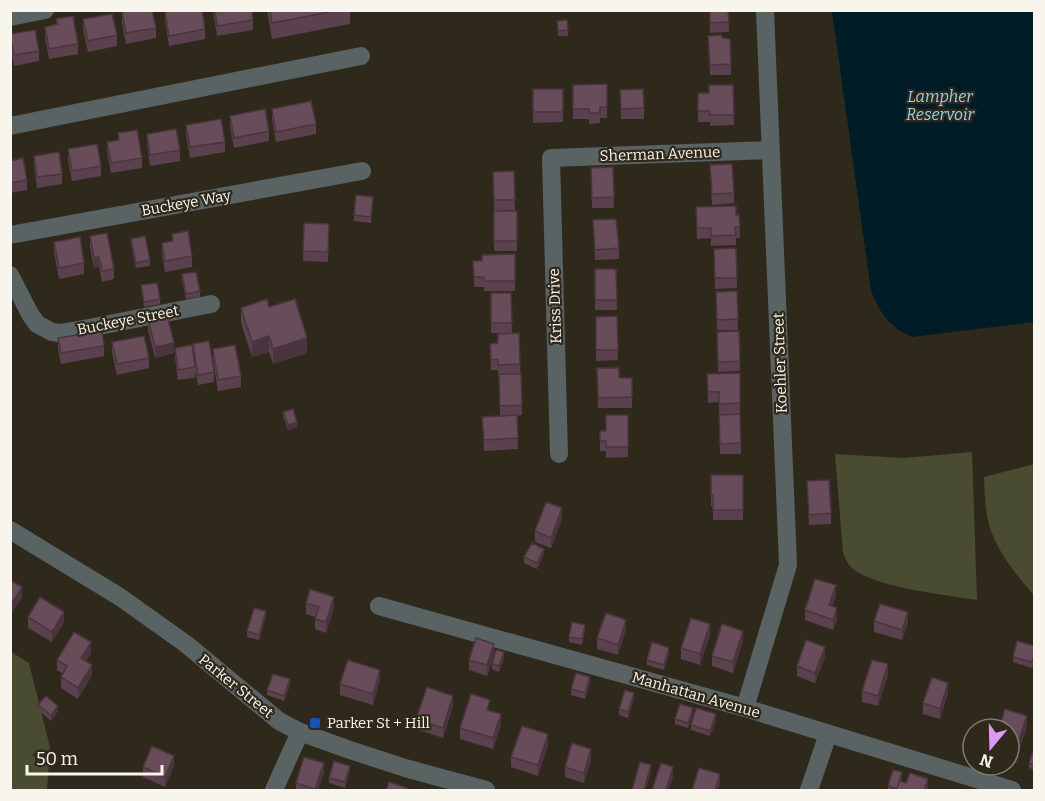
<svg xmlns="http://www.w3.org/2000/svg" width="1045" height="801" viewBox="0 0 1045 801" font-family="Bitter,serif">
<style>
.green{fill:#494c30}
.water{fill:#001c27}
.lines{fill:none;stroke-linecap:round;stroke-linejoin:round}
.minor{stroke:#5a6363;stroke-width:18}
.wall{fill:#5a414d}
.shaded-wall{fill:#4a353e}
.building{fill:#694c59;stroke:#4a353e;stroke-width:1.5}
.transit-dot{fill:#1a4fb4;stroke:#2f291c;stroke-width:2}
.labels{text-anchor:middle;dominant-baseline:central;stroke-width:4.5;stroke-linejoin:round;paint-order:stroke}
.street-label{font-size:15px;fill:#f8f5ec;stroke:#2f291c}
.poi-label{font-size:15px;fill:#f8f5ec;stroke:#2f291c;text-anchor:start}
.water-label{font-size:16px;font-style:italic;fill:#92d1eb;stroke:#2f291c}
</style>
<rect width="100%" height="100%" fill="#2f291c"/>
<path class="green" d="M972 452 977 600C947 595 869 587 850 566 847 563 845 557 843 553L835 454 904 458Z
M1034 464V595C1020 580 1002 557 994 538 985 520 985 497 984 477Z
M10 651 29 663 50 747 47 790H11Z"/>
<path class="water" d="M832 11H1034V322L912 337C888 326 881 314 871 291Z"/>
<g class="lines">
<path class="minor" d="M10 17 45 10
M10 126 361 56
M10 235 362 171
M10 275 30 314 37 324 52 332 61 333 94 327 211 304
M559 454 551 158 770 150
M10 530 120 597 186 644 279 721 300 732 347 749 405 768 486 790
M379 606 745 708 1012 790
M745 708 788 565 765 10
M274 790 300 732
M809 790 828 734"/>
</g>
<path class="wall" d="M213 10H252L253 20V30L217 36Z
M267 10H350V24L272 39Z
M709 10H728L729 32 710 33Z
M165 11 205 29V39L169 46 165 21Z
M122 12 156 28V38L126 44 122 23Z
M56 19 78 44V54L49 59 45 37V27L56 25Z
M83 19 117 35V46L88 52 83 30Z
M567 20 568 36H558L557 21Z
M10 34 39 51V61L14 66 10 45Z
M708 36 731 64V75H710Z
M607 84V118H600V123L589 124V119H573V85Z
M733 85 734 125 710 126V122H698V93H709Z
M533 89H563V122L533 123Z
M620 90 644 108V119H621Z
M272 109 316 124V134L276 142 272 119Z
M230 116 269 131V141L234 148 230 127Z
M186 125 225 142V152L190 158 186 135Z
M118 133 142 158V168L111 173 107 152V142L118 140Z
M147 134 180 150V161L150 166 147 144Z
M68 149 101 166V176L72 181 68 160Z
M34 156 62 174V184L37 188 34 166Z
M10 161 27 180V190L10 193Z
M710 165 734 193V203L712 205Z
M613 167 614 208H592L591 168Z
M514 171 515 210 494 211 493 172Z
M373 202 371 223 354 221V215Z
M696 207 736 215 739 214 740 238H736V245L711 246V238L697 239Z
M494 211H517V251H494Z
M593 220 619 248V259L595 260Z
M304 223 329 234 328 262 303 261Z
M172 234 192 256V267L165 272 162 253V243L172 241Z
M90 236 114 269V279L102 282 99 267 94 268 90 247Z
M131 239 150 260V266L136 268 131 244Z
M54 242 84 263V274L59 279 54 253Z
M736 248 737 288 715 289 714 249Z
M515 254V291H484V287H474L473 261H482Z
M595 269H616L617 310H595Z
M182 274 200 291V297L186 299 182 280Z
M141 285 160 299V304L144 307Z
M737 291 738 330H717L716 302Z
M491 293H511L512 333H491Z
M269 307 307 353 273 364 269 352 252 357 241 323V308Z
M617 316 618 360 596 361V317Z
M148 319 174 353 155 358 148 330Z
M739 331 740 371 718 372 717 332Z
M519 333 522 415 517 416 518 449 484 451 482 417 500 416 499 376H498V370H491L490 344H498Z
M58 338 104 346V356L61 364 58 349Z
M112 342 149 358V368L117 375 112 353Z
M193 344 214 372V382L198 385 195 370V378L178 380 175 358V348L193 352Z
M213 349 241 376V387L218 391 213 360Z
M597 368 619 378H632V408H598Z
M740 373V414H719V402L708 403 707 374Z
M283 412 297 427 288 430 283 417Z
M628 415V457L606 458V451H600V431H606Z
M719 425 741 443V454H720Z
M711 475H743V520H713V506H711Z
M807 481 831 513V524L809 525Z
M562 519 551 548 535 542V531Z
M544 554 537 569 524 563V557Z
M836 596 832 606 837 619 833 630 805 620V610Z
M306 603 334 607 326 633 315 629V617L306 614Z
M266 616 259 640 247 637V631Z
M28 617 64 622 52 642 28 628Z
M874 621 908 623 902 640 874 632Z
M585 630 582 645 569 642V637Z
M626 630 618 655 597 649V638Z
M710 635 700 665 681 659V648Z
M743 641 733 673 712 666V656Z
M1035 646V659L1032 668 1013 662V657Z
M91 653 86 661 92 675 78 699 61 688V677L63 674 57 670V660Z
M669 653 664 670 647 665V660Z
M494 654 487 676 469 670V660Z
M825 657 815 683 797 676V666Z
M504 658 499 672 492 669V664Z
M888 675 878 706 862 702V691Z
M380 680 373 705 340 695V684Z
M590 683 585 699 571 695V689Z
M290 685 284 701 267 695V690Z
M948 693 940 719 923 714V703Z
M634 698 628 718 619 715V709Z
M38 705 58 711 51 721 38 710Z
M453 706 443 738 416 729V719Z
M490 711 501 725 493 749 460 739V728Z
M693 713 688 728 675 724V719Z
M716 720 710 736 691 730V725Z
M1027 726 1018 753 1009 750V729Z
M548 745 538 776 511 767V757Z
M1035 746V770L1029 768V763Z
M591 760 584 783 565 777V767Z
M174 766 165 787 143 777V767Z
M350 772 345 788 329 783V778Z
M324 773 318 790H296V783Z
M902 778 901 782 906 783 928 779V790H888V786Z"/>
<path class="shaded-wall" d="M99 257V267L94 268V258Z
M269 336V352L252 357V342Z
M307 338V353L273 364V349Z
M174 343V353L155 358V347Z
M297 422V427L288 430V425Z
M562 508V519L551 548V538Z
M544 549V554L537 569V563Z
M836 585V596L829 616V605Z
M22 587V598L10 616V606Z
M334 597V607L326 633V622Z
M837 608V619L833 630V620Z
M266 611V616L259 640V635Z
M64 612V622L52 642V632Z
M908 612V623L902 640V630Z
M626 620V630L618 655V645Z
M710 624V635L700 665V654Z
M743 631V641L733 673V662Z
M91 642V653L81 668V658Z
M494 644V654L487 676V665Z
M825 647V657L815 683V673Z
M669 648V653L664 670V665Z
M504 652V658L499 672V666Z
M888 664V675L878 706V696Z
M92 665V675L78 699V688Z
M380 670V680L373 705V694Z
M590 677V683L585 699V693Z
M290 679V685L284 701V696Z
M948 683V693L940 719V709Z
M634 693V698L628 718V712Z
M453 696V706L443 738V728Z
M58 706V711L51 721V715Z
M693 708V713L688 728V723Z
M501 714V725L493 749V738Z
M716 714V720L710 736V731Z
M1027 716V726L1018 753V743Z
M548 734V745L538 776V765Z
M591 749V760L584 783V773Z
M174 756V766L165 787V777Z
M324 763V773L318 790H315Z
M651 765V771L646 790H644Z
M350 766V772L345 788V782Z
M673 767V777L669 790H666Z
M720 774V785L718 790H715Z
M928 779V790H924Z"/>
<path class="building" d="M130 10H152L156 28 126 33 122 12Z
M202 10 205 29 169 36 165 11Z
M215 10H252L253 20 217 26Z
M270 10H340L272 23Z
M710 10H728L729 22 710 23Z
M112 14 117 35 88 41 83 19Z
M73 16 78 44 49 49 45 27 58 24 56 19Z
M567 20 568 30 558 31 557 21Z
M35 30 39 51 14 55 10 34Z
M721 35 723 38 730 39 731 64 710 65 708 36Z
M607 84V107H600V113H589V109H573V85Z
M709 85H733L734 115H710V111H698V93H709Z
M533 89H563V112H533Z
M643 89 644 108 621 109 620 90Z
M311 101 316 124 276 132 272 109Z
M265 109 269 131 234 138 230 116Z
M221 119 225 142 190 147 186 125Z
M176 129 180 150 150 155 147 134Z
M137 130 142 158 111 163 107 142 119 140 118 133Z
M97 144 101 166 72 171 68 149Z
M59 152 62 174 37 177 34 156Z
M23 158 27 180 10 183V161Z
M732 164 734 193 712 194 710 165Z
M613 167 614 197 592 198 591 168Z
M514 171 515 200H494L493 172Z
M356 195 373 197 371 217 354 215Z
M736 206V215L739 214 740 227H735L736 235 711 236V228H697L696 207Z
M494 211H517V241H494Z
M616 219 619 248 595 250 593 220Z
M304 223 329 224 328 252 303 251Z
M188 231 192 256 165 261 162 243 173 241 172 234Z
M107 233 114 269 102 271 99 257 94 258 90 236Z
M145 236 150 260 136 263 131 239Z
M80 237 84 263 59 268 54 242Z
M736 248 737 278H715L714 249Z
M515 254V281H484V277H474L473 261H482V255Z
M595 269H616L617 300H595Z
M196 272 200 291 186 294 182 274Z
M157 283 160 299 144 302 141 285Z
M737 291 738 319 717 320 716 292Z
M491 293H511L512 323H491Z
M267 299 269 307 295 299 307 338 273 349 269 336 252 342 241 308Z
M167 315 174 343 155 347 148 319Z
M617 316 618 350H596V317Z
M102 331 104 346 61 353 58 338Z
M739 331 740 361 718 362 717 332Z
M519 333 520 364 498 365V359L491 360 490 344 498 343V334Z
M144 336 149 358 117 364 112 342Z
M209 341 214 372 198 375 193 344Z
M192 345 195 367 178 370 175 348Z
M235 345 241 376 218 380 213 349Z
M597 368H619V378H632V397L598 398Z
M740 373V403L719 404V392H708L707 374Z
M499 374H521L522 405 500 406Z
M293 409 297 422 288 425 283 412Z
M740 414 741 443 720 444 719 415Z
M517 415 518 438 484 440 482 417Z
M606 415H628V447H606V441H600V431H606Z
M711 475H743V510H713V495H711Z
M829 480 831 513 809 515 807 481Z
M546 502 562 508 551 538 535 531Z
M532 543 544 549 537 563 524 557Z
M815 579 836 585 829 605 837 608 833 620 805 610Z
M10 580 22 587 10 606Z
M310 589 334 597 326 622 315 619 319 607 306 603Z
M40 597 64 612 52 632 28 617Z
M880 604 908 612 902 630 874 621Z
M254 608 266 611 259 635 247 631Z
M606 613 626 620 618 645 597 638Z
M691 618 710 624 700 654 681 648Z
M572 622 585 625 582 639 569 637Z
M722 624 743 631 733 662 712 656Z
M74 632 91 642 81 658 92 665 78 688 61 677 67 666 57 660Z
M476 638 494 644 487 665 469 660Z
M806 640 825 647 815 673 797 666Z
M1017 641 1035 646V653L1032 662 1013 657Z
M652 642 669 648 664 665 647 660Z
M496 650 504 652 499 666 492 664Z
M348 660 380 670 373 694 340 684Z
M872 660 888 664 878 696 862 691Z
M576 673 590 677 585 693 571 689Z
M273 674 290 679 284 696 267 690Z
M932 677 948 683 940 709 923 703Z
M427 687 453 696 443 728 416 719Z
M625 690 634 693 628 712 619 709Z
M471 694 490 700 487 710 501 714 493 738 460 728Z
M46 696 58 706 51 715 38 705Z
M680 704 693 708 688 723 675 719Z
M696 708 716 714 710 731 691 725Z
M1005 709 1027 716 1018 743 1009 740V729H999Z
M522 726 548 734 538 765 511 757Z
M572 743 591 749 584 773 565 767Z
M152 746 174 756 165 777 143 767Z
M1035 746V765L1029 763Z
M304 757 324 763 315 789 296 783Z
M334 761 350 766 345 782 329 778Z
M640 762 651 765 644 790H632Z
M661 763 673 767 666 790H652Z
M699 768 720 774 715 790H692Z
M893 770 902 772 897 789 888 786Z
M910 773 928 779 924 790H896L900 781 906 783Z
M389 782 407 788 406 790H386Z"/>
<rect class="transit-dot" x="309" y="717" width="12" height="12" rx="3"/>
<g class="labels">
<g class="street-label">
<text transform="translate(660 154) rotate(-2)">Sherman Avenue</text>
<text transform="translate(186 203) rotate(-10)">Buckeye Way</text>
<text transform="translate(555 306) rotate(-92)">Kriss Drive</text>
<text transform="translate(128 320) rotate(-11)">Buckeye Street</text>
<text transform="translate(780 363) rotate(-92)">Koehler Street</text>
<text transform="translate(236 686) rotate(39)">Parker Street</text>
<text transform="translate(696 695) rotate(16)">Manhattan Avenue</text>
</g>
<g class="poi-label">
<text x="327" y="723">Parker St + Hill</text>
</g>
<g class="water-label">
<text x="940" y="96">Lampher<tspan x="940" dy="18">Reservoir</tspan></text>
</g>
</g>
<rect width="1045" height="801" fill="none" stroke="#f8f5ec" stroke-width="24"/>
<g transform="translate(991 747) rotate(199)"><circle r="28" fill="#2f291c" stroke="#7f7b6f" stroke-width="1.5"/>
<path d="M0-4.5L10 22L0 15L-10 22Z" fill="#dd99f3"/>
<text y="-9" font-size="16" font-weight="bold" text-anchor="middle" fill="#f8f5ec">N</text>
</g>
<path d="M27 765v9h135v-9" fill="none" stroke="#f8f5ec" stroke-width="3"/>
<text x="36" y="765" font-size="18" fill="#f8f5ec" stroke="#2f291c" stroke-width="4.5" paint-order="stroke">50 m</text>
</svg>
